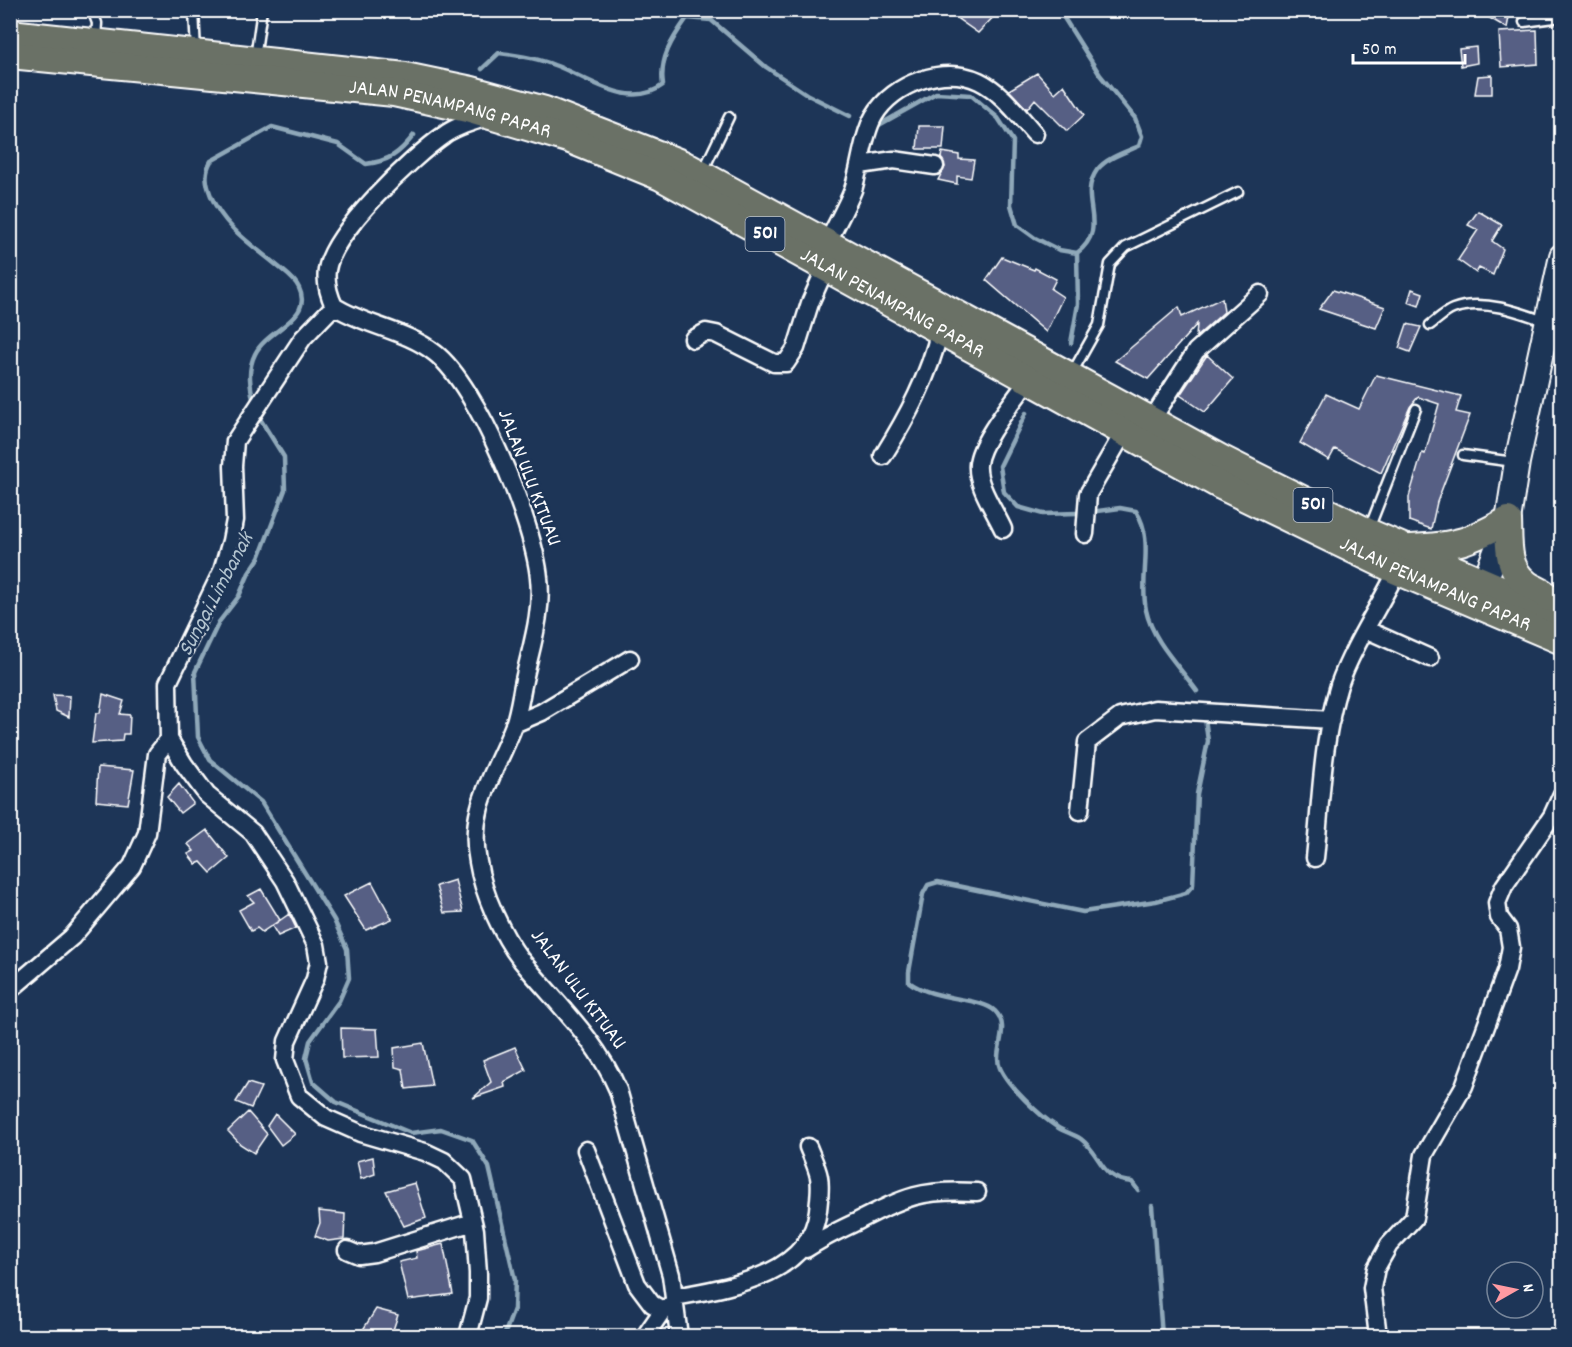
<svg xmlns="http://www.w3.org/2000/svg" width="1572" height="1347" viewBox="0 0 1572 1347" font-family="Dekko,sans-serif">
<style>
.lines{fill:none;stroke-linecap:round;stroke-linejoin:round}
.stream{stroke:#8fa8b9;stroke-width:4.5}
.building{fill:#575e84;stroke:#fff;stroke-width:1.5}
.lane-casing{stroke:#fff;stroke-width:13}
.street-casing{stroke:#fff;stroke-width:21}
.secondary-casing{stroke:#fff;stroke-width:28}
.primary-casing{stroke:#fff;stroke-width:30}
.lane{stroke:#1d3557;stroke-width:8}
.street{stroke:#1d3557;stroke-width:16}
.secondary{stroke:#1d3557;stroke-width:24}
.primary{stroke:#6a7166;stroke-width:26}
.labels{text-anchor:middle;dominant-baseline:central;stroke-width:5;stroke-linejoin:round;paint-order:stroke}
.shield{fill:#1d3557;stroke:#bbc2cd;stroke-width:1.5}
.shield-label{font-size:20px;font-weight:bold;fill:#fff}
.street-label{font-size:21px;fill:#fff;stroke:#1d3557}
.water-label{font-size:22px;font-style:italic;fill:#b4c5d0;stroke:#1d3557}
</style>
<rect width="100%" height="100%" fill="#1d3557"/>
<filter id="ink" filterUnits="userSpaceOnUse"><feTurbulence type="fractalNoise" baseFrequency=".0167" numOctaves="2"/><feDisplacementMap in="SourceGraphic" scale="12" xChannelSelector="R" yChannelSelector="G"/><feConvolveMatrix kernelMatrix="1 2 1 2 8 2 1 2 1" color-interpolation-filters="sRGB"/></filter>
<g filter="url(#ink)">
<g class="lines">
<path class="stream" d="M482 69 499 53C517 55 537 58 554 65 588 77 629 111 663 85 659 59 672 39 687 18L711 20 766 67 808 95 850 116
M879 125 936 93 971 95 998 118 1013 141 1011 205 1017 225 1035 238 1059 250 1077 253C1111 227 1076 199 1097 170 1106 158 1125 152 1139 146L1142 136 1135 118 1100 75 1059 10
M1071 343 1078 304 1077 253
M254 403C250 386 247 370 255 354 267 329 314 319 299 288 296 280 286 273 280 268 254 246 224 228 211 196 206 183 204 173 211 161L272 127 338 144 366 164C389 161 399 154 414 135
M1026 413 1000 466 1004 492 1018 507 1043 514 1077 513
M257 414 284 457 285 490 259 558 249 573 239 596 219 622 195 672 198 737 210 760 261 802 334 920 347 949 349 978 339 1001 310 1041 306 1058 313 1082 336 1102 411 1133 441 1129 472 1140 489 1167 515 1280 514 1309 504 1336
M1098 511 1120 508 1136 511C1155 540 1139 576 1146 610 1152 640 1179 666 1197 691
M1138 1190 1132 1182C1100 1180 1102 1155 1081 1139 1074 1134 1064 1132 1057 1127 1040 1116 1008 1086 1000 1068 992 1050 1012 1028 995 1011 981 997 934 1001 909 982V972L923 894 928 885 938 882 1083 912 1156 901 1186 893 1193 885 1197 794 1208 741 1205 718
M1152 1206 1162 1336"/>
</g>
<path class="building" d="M966 10H1000L978 33 958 19Z
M1476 10 1510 12 1507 28Z
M1537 30 1538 64 1501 67 1499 32Z
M1476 47 1477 63 1461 66 1459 49Z
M1037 73 1055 93 1064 85 1084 115 1067 131 1035 99 1027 109 1009 90Z
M1492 75V94H1475L1478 76Z
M919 126H945L943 149H917Z
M942 152 959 155V159L974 160 971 178 957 176V184L938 180 945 167 941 158Z
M1478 211 1502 225 1492 241 1503 249 1493 275 1479 268 1476 273 1458 260 1478 230 1468 225Z
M1002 257 1034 270 1035 268 1056 279 1051 289 1063 297 1046 332 986 280Z
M1412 289 1423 293 1419 306 1408 302Z
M1333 290 1385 307 1376 328 1319 309Z
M1222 298 1224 312 1196 337 1197 324 1148 379 1115 361 1179 307 1182 317Z
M1407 324 1421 327 1410 352 1399 348Z
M1207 355 1233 379 1205 412 1180 395Z
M1376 375 1461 396 1456 412 1470 415 1437 502 1431 529 1409 521V497L1422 453 1425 454 1439 404 1418 397 1410 407 1381 473 1335 449 1329 460 1300 443 1326 394 1359 409Z
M103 694 124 701 120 714 130 715 129 734H123L122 741 92 743 96 713H100Z
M53 695 70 696 69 717 56 711Z
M98 767 134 770 128 804 96 801Z
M179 784 193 803 180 813 167 797Z
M207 830 229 858 211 873 201 862 196 864 188 854 194 851 188 844Z
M455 880 463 912 444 913 436 886Z
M372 882 392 919 366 930 344 896Z
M261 889 280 920 262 932 257 928 251 931 239 910 254 902 248 896Z
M289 914 296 928 278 936 272 926Z
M341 1028 377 1029 379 1057 342 1058Z
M423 1043 432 1086 406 1089 403 1069 395 1067 394 1048Z
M515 1047 526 1070 504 1082 505 1087 473 1098 491 1082 483 1060Z
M248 1083 261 1087 251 1108 236 1102Z
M248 1112 267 1134 254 1153 240 1144 228 1131Z
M275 1114 295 1134 281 1145 267 1126Z
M373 1157 375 1174 361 1179 357 1161Z
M415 1183 426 1218 404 1226 386 1191Z
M319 1211 345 1214 344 1239 328 1241 315 1236 320 1223Z
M443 1244 453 1294 408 1300 399 1262 417 1258 416 1251Z
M376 1309 398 1315 391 1336H359Z"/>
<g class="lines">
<g class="lane-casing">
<path id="lane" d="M92 10 97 23 96 40
M194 10 196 52
M1524 22 1562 17
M10 23 14 10
M255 58 262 10
M703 171 729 117
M1430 325C1437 320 1445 312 1453 309 1482 298 1520 312 1547 322
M1072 373 1099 325 1110 264 1126 247 1238 192
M1463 455 1514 462
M1369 529 1416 409"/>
</g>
<g class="street-casing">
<path id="street" d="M491 116C476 121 457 125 444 135 412 157 332 233 327 270 325 283 329 295 334 306 365 326 406 330 435 353 478 386 534 524 539 578 543 612 531 647 524 680 521 694 519 711 514 725 496 773 467 808 478 862 483 894 502 935 521 960 556 1003 596 1038 618 1090L671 1275 679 1336
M860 165 894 160 935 166
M827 244C835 226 846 208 853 190 860 168 863 135 874 116 893 83 944 65 979 81 1002 92 1018 115 1035 134
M334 306 303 338 235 441 233 466 235 520 231 541 222 571 168 683 169 739 184 764 207 795 253 833 285 881 316 945 319 962 315 979 287 1041 285 1060 299 1096 326 1118 360 1133 425 1152 444 1161 463 1179 475 1230 478 1273V1298L468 1336
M693 339 706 332 716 334 774 363H786L796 348 810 303 826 267
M1151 421 1196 351 1260 294
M883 456C908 416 929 376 940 330
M1003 529C995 511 976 485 978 464 980 440 1015 400 1030 378
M1085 534 1088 494 1124 432
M1367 630 1430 658
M514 724 542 712 630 659
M1080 811 1087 742 1120 717 1155 709 1331 720
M1315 858C1321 802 1322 740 1339 685 1352 648 1379 607 1397 571
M10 990 72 937 132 866 147 833 157 754 169 739
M586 1150 637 1284 652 1304 663 1310
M806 1249C822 1238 837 1231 854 1223 905 1197 919 1189 977 1192
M347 1250 359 1255 374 1253 473 1222
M675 1297C728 1287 811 1276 818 1210 819 1200 821 1187 819 1177 817 1167 812 1157 808 1147
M645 1336 663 1310 672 1304
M1378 1336 1372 1288 1376 1268 1389 1245 1414 1218 1424 1155 1464 1086 1507 969 1511 947 1508 929 1499 917 1497 903 1504 886 1552 816 1562 794"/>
</g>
<g class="secondary-casing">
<path id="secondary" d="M1472 595 1484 583 1508 520 1517 462 1562 256"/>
</g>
<g class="primary-casing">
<g id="primary">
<path d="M10 33 405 76 472 90 545 110 681 163 1222 459 1368 532 1562 615"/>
<path id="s1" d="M10 55 394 93 467 109 568 139 661 177 1221 486 1397 571 1562 641"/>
<path d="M1411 548C1456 546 1469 542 1508 520 1509 542 1506 567 1525 582 1532 589 1543 590 1549 598"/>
</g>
</g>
<use href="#lane" class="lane"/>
<use href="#street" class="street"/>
<use href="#secondary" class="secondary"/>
<use href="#primary" class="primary"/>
</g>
</g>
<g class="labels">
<g class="shield">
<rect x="745.5" y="217" width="39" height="34" rx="4.5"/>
<rect x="1293.5" y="488" width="39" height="34" rx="4.5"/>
</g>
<g class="shield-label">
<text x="765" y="234">501</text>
<text x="1313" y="505">501</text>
</g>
<g class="street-label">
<text stroke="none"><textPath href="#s1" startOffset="444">JALAN PENAMPANG PAPAR</textPath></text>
<text stroke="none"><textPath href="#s1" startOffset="930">JALAN PENAMPANG PAPAR</textPath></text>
<text transform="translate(528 478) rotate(69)">JALAN ULU KITUAU</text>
<text stroke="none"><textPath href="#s1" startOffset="1542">JALAN PENAMPANG PAPAR</textPath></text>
<text transform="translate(577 990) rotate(53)">JALAN ULU KITUAU</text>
</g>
<g class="water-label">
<text transform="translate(217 595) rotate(-62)">Sungai Limbanak</text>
</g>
</g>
<rect width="1572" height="1347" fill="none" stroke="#1d3557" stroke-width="36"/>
<rect x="18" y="18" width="1536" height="1311" fill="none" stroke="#fff" stroke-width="2" filter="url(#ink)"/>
<g transform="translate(1515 1290) rotate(81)"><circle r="28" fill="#1d3557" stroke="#77869a" stroke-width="1.5"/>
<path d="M0-4.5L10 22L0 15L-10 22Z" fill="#ff9aa2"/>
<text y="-9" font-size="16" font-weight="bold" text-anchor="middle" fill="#ffffff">N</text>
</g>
<path d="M1353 54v9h112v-9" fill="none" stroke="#ffffff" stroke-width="3"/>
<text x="1362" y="54" font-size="18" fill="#ffffff" stroke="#1d3557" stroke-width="4.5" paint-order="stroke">50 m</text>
</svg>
